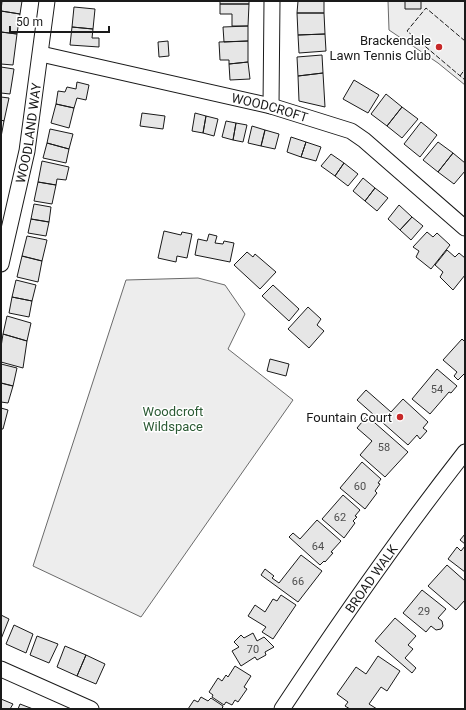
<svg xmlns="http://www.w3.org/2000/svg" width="466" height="710" viewBox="0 0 466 710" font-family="Roboto,sans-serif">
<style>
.built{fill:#ededed;stroke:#6a6a6a}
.building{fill:#e6e6e6;stroke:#1a1a1a}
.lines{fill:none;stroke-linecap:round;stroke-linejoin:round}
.minor-casing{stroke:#1a1a1a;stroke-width:17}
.minor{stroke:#fff;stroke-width:15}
.fence{stroke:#1a1a1a;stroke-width:1;stroke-dasharray:5 2;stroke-linecap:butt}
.poi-dot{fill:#c62828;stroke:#fff;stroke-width:1.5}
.labels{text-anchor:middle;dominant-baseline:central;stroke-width:3;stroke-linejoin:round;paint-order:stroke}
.number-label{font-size:11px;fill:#4d4d4d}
.poi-label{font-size:13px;fill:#1a1a1a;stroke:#fff;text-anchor:end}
.street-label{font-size:13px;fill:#1a1a1a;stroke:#fff}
.park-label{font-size:13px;fill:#2b5a34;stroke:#fff}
</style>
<rect width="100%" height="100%" fill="#fff"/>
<path class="built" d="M388 1H465V85L438 63 389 30Z
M198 278 225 285 245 314 228 349 293 400 141 617 33 566 126 280Z"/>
<path class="building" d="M2 1H22L20 14 1 11Z
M220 1H249V4H220Z
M298 1H324V13H297Z
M405 1H421V9H405Z
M220 4H249L248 26H232V14H220Z
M74 7 95 9 93 29 72 27Z
M1 11 20 14 17 34 1 32Z
M297 13H324L325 34 298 35Z
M248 26V41L224 42 223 27Z
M72 27 93 29 92 38H99V47L70 45Z
M1 32 17 34 13 65 1 64Z
M325 34 326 51 299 53 298 35Z
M168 41 169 56 159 57 158 42Z
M248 41V62L229 64V60H220L219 42Z
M322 55 323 73 298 76 297 57Z
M248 62 250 79 230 80 229 64Z
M1 67 14 69 10 94 1 93Z
M323 73 325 107 299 101 298 76Z
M354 80 379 95 368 113 343 99Z
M77 82 89 85 86 100 77 98 74 108 56 104 58 91 65 92 67 87 76 89Z
M386 94 402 107 387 126 371 114Z
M1 97 9 98 4 121 1 120Z
M56 104 74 108 69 128 51 123Z
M402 107 418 119 402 138 387 126Z
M142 113 165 116 163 129 140 126Z
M195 113 206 116 203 133 192 131Z
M206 116 218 119 214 136 203 133Z
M1 120 4 121 1 137Z
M226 121 236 123 233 140 222 137Z
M421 122 437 135 420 157 404 144Z
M236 123 247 125 243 142 233 140Z
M252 126 265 130 261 146 248 143Z
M50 129 73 134 69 149 47 143Z
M265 130 279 134 275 149 261 146Z
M291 137 306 142 301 157 287 152Z
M306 142 321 147 316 161 301 157Z
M438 142 453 153 438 172 423 160Z
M47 143 69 149 66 163 43 158Z
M453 153 465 163V171L454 184 438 172Z
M331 154 344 163 335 176 321 166Z
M42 161 69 167 66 180 57 179 56 185 38 182Z
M344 163 358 174 348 186 335 176Z
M363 178 375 188 365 201 353 191Z
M38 182 56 185 52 204 34 201Z
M375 188 388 198 377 211 365 201Z
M34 204 51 207 49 222 31 219Z
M399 205 412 217 400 230 388 219Z
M412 217 423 226 411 240 400 230Z
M31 219 49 222 46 236 28 233Z
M164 231 181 235 182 232 192 234 187 258 177 256 176 262 158 258Z
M427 232 433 237 437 233 450 245 431 269 416 257 419 251 413 247Z
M209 234 217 236 215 243 223 244 224 241 234 243 230 262 195 255 198 239 207 241Z
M27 236 47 240 42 261 22 256Z
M447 250 455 257 459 253 465 258V275L453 290 440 277 443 272 435 265Z
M247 252 253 257 255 254 276 272 260 289 234 265Z
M22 256 42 261 38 282 17 277Z
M16 280 36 285 32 301 12 297Z
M273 285 299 309 289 321 262 296Z
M12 297 32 301 29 317 9 313Z
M308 307 321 319 317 325 324 331 309 348 288 329Z
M7 316 31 323 27 341 3 334Z
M3 334 27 341 23 368 1 362V347Z
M462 339 465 342V373L458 380 454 376 457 372 443 360Z
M270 359 289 364 286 376 267 371Z
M1 364 17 368 13 386 1 383Z
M437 369 457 386 451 393 449 392 430 414 412 399Z
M1 383 13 386 8 403 1 402Z
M366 390 391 412 403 399 428 422 423 428 427 431 420 439 417 435 408 445 357 400Z
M1 408 8 410 3 429H1Z
M367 416 408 452 385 477 360 455 372 441 357 428Z
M362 462 381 479 378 483 380 484 375 491 377 493 365 509 340 488Z
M343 495 360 510 355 516 357 517 353 521 355 523 344 538 322 519Z
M317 520 341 541 331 552 333 553 325 562 324 561 320 565 289 537 293 533 300 539Z
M465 534V544L460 540Z
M465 546V572L448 559 457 547 461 551Z
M301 555 322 571 298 602 261 575 265 569 274 576 272 578 279 583Z
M447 565 465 581V600L456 610 428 586Z
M422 590 446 609 438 618 442 621 443 626 441 629 436 630 431 626 426 632 403 613Z
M281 595 296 605 273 639 262 632 266 627 248 616 255 605 265 612 273 599 277 601Z
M1 615 9 619 1 639Z
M395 618 416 636 408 645 413 649 405 658 416 668 412 673 375 641Z
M14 625 33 634 26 653 6 644Z
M253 633 257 641 264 637 274 647 265 652 266 655 257 660 255 657 241 666 232 651 239 647 234 642 241 635 244 638Z
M37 636 58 644 49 663 30 655Z
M65 646 86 655 77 676 57 667Z
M86 655 105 664 96 684 77 676Z
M378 656 400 671 387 691 381 687 369 704 377 709H350L345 706 348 702 337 694 356 667 366 674Z
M235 666 251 676 244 687 247 689 238 702 235 700 232 705 226 702 224 705 212 697 213 695 209 692 218 678 222 681 226 675 228 677Z
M201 697 208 701 211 698 223 706 222 709H188L194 700 198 702Z
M1 699 13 704 10 709H1Z
M20 704 33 709H18Z"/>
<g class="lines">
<g class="minor-casing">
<g id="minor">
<path id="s1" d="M41 54 271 106 351 131 364 140 465 228"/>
<path d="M271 106 272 1"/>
<path id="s2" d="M1 264 27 151 47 1"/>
<path d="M1 669 91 709"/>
<path id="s3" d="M282 709C340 621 400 535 465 452"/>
</g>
</g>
<use href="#minor" class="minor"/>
<path class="fence" d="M465 41 426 8 407 31 465 80
M460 76 465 69"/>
</g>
<g class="poi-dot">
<circle cx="439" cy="47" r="4"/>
<circle cx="400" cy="417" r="4"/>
</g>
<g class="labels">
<g class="number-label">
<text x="437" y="389">54</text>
<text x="384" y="447">58</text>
<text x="360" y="486">60</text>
<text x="340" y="517">62</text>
<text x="318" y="546">64</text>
<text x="298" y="581">66</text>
<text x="424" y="611">29</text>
<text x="253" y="649">70</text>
</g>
<g class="poi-label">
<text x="431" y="40">Brackendale<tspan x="431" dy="15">Lawn Tennis Club</tspan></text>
<text x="392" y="417">Fountain Court</text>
</g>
<g class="street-label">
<text stroke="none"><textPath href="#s1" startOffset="235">WOODCROFT</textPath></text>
<text stroke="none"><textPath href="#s2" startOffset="134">WOODLAND WAY</textPath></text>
<text stroke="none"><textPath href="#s3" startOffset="158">BROAD WALK</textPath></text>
</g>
<g class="park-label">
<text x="173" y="411">Woodcroft<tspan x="173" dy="15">Wildspace</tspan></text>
</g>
</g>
<rect width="466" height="710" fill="none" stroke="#1a1a1a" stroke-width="4"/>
<path d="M10 26v6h99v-6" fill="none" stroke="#1a1a1a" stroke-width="2"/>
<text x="16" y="26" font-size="12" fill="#1a1a1a" stroke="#ffffff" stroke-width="3" paint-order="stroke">50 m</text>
</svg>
